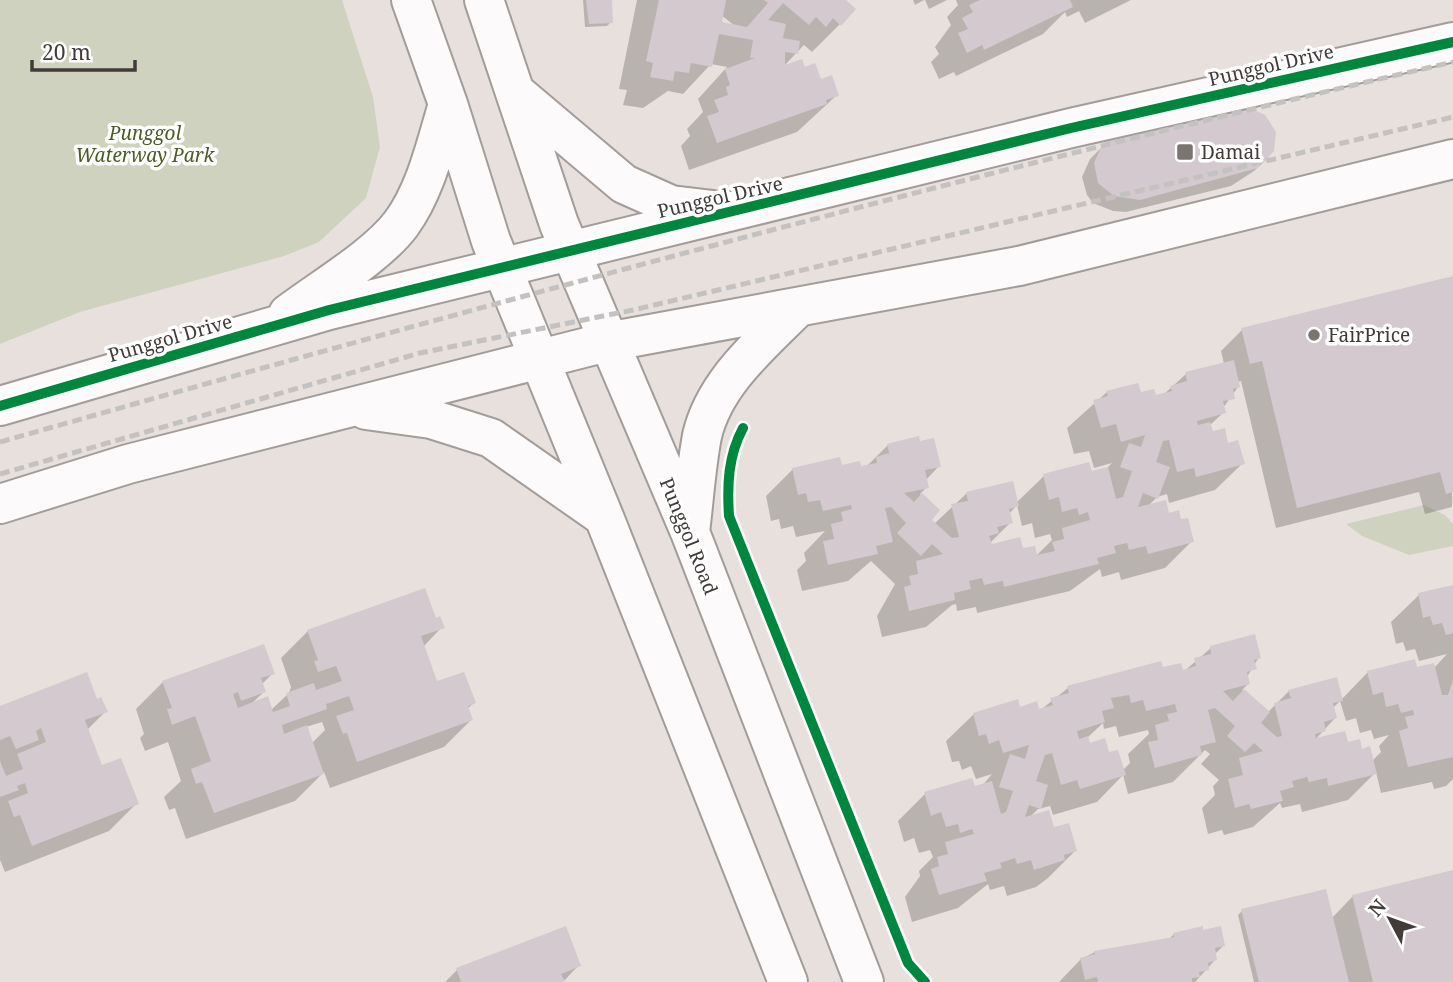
<svg xmlns="http://www.w3.org/2000/svg" width="1453" height="982" viewBox="0 0 1453 982" font-family="'Noto Serif',serif">
<style>
.green{fill:#d0d2c0}
.shadow{fill:#0003;fill-rule:evenodd}
.building{fill:#d3c9ce}
.lines{fill:none;stroke-linecap:round;stroke-linejoin:round}
.secondary-casing{stroke:#a29c9a;stroke-width:42}
.secondary{stroke:#fcfafa;stroke-width:38}
.rail{stroke:#c4c2c1;stroke-width:5;stroke-dasharray:10 5;stroke-linecap:butt}
.cycleway-casing{stroke:#fff;stroke-width:15}
.cycleway{stroke:#00873e;stroke-width:10}
.poi-dot{fill:#7b7572;stroke:#fff;stroke-width:2.5}
.labels{text-anchor:middle;dominant-baseline:central;stroke-width:7;stroke-linejoin:round;paint-order:stroke}
.street-label{font-size:19px;fill:#413b39;stroke:#fff}
.park-label{font-size:19px;font-style:italic;fill:#4d5c26;stroke:#fff}
.poi-label{font-size:19px;fill:#413b39;stroke:#fff;text-anchor:start}
</style>
<rect width="100%" height="100%" fill="#e8e0dd"/>
<path class="green" d="M0 0H342L373 97 380 147 366 198 319 242 284 256 80 312 0 344Z
M1424 505 1445 515 1453 524V546L1409 555 1362 536 1346 524Z"/>
<path class="shadow" d="M583 0H610L611 22 607 26 585 27Z
M637 0H843L840 24 812 52 804 45 782 68 804 69 837 95 797 132 689 170 681 146 690 136 687 129 703 112 698 99 727 67 711 64 683 94 668 91 643 108 623 105 627 90 619 89ZM721 15 735 26 720 23Z
M913 0H924L915 5Z
M925 0H947L929 9Z
M956 0H1131L1085 23 1079 11 1067 17 1065 12 1043 34 956 76 954 72 939 79 931 62 939 54 935 47 951 25 947 17 958 5Z
M1264 116 1270 123 1274 141 1268 158 1254 171 1231 186 1126 212 1113 211 1093 203 1087 195 1082 177 1090 159 1103 146Z
M1453 278 1452 507 1425 514 1419 492 1276 528 1241 381 1237 382 1238 387 1223 408 1224 412 1209 426 1211 433 1227 445 1243 463 1215 490 1169 503 1167 494 1157 497 1148 506 1167 515 1192 541 1165 568 1121 580 1119 572 1102 577 1100 569 1070 591 977 613 976 607 957 611 956 604 952 605 926 627 882 637 877 616 895 584 871 561 848 581 802 591 797 570 806 561 804 553 825 531 796 537 793 526 781 529 779 519 771 521 766 496 793 469 866 467 888 445 939 466 926 480 927 487 920 494 938 510 930 520 934 524 967 493 1016 503 1044 476 1091 473 1106 469 1112 463 1094 468 1089 451 1074 454 1067 428 1107 392 1155 397 1163 395 1186 374 1224 364 1221 351 1242 330ZM1017 505 1022 526 1032 523 1035 538 1050 534 1052 540 1036 556 1022 550 986 547 1011 522 1009 514Z
M1453 586V779L1446 786 1434 789 1432 782 1381 793 1376 772 1348 800 1302 812 1300 804 1282 808 1280 803 1253 827 1224 835 1222 830 1208 834 1202 808 1215 795 1213 786 1219 780 1201 764 1210 754 1205 750 1173 782 1128 794 1123 775 1097 802 1053 815 1050 806 1038 809 1030 817 1053 829 1075 851 1048 878 1036 887 1007 896 1004 886 990 890 988 884 958 908 912 922 905 897 920 876 919 871 933 857 930 850 919 853 914 838 904 842 898 821 925 794 982 786 992 774 976 779 971 766 962 770 959 761 952 762 946 741 974 714 1019 709 1038 712 1068 688 1161 669 1182 673 1211 648 1259 657 1247 677 1248 684 1242 690 1268 712 1289 691 1341 700 1367 673 1414 661 1416 670 1434 668 1447 654 1419 661 1415 649 1406 651 1403 642 1396 644 1391 622 1419 595ZM1340 701 1346 721 1356 718 1360 733 1371 730 1374 739 1389 735 1379 746 1381 752 1372 761 1361 751 1346 744 1314 741 1335 718 1332 709ZM1103 723 1104 729 1116 726 1119 737 1148 730 1149 734 1128 754 1130 763 1123 770 1108 755 1089 745 1087 738Z
M435 620 442 627 423 647 436 684 474 703 467 709 471 720 444 747 330 788 324 772 295 801 186 839 175 808 169 810 164 797 181 781 168 742 145 751 140 738 144 734 136 709 163 682 273 673 261 685 264 692 250 705 271 710 289 693 291 687 281 658 308 631ZM322 722 325 730 312 743 306 727Z
M96 701 106 711 87 730 101 767 137 803 109 831 5 872 0 860V708Z
M1453 872V982H1254L1238 915 1242 911 1332 918 1353 896Z
M1202 932 1223 946 1214 955 1215 960 1195 982H1059L1081 959 1095 952 1168 940 1174 934Z
M579 965 563 982H445L457 970Z"/>
<path class="building" d="M586 0H612L613 23 589 24Z
M659 0H726L722 22 747 27 768 3 764 0H846L856 9 841 26 833 18 826 27 816 17 809 25 783 3 768 20 786 24 783 38 800 41 798 54 785 52V65L802 59 805 67 815 63 821 79 832 75 839 96 826 100 827 104 717 143 707 116 719 112 714 100 728 95 726 87 730 85 725 69 755 58H750L753 40 719 34 712 67 691 63 689 73 675 71 673 81 650 77 653 63 646 61Z
M980 0H1070L1073 7 984 50 982 45 967 53 958 33 968 29 962 18 973 12 969 5Z
M1245 106 1265 115 1276 132 1274 151 1258 168 1140 200 1114 196 1098 183 1094 163 1102 145 1109 139Z
M1453 276V492L1446 494 1440 472 1297 508 1262 361 1250 364 1241 328Z
M1234 360 1240 387 1233 389 1235 399 1223 401 1226 413 1197 421 1198 425 1210 422 1213 431 1225 428 1228 443 1238 440 1245 464 1196 477 1194 468 1177 472 1169 440 1163 441 1156 462 1170 467 1158 499 1143 493 1138 507 1166 500 1169 513 1179 510 1181 519 1188 518 1194 542 1148 554 1146 546 1129 550 1127 543 1114 546 1116 553 1097 558 1099 564 1004 587 1003 581 984 585 982 578 969 581 971 589 954 593 955 600 909 611 904 587 911 585 909 576 918 574 916 561 943 554 932 544 921 556 897 533 906 523 891 507 885 508 893 542 876 546 878 554 828 565 823 541 834 539 831 524 843 521 841 512 852 509 851 505 823 511 820 500 808 502 806 493 798 495 792 468 840 457 842 465 860 461 861 466 877 463 876 457 889 453 887 444 919 436 920 441 934 438 941 467 925 470 929 488 904 493 914 502 922 493 940 510 932 520 952 538 959 537 951 504 968 501 966 492 1013 481 1019 506 1009 509 1013 523 997 527 999 533 989 536 992 544 1020 537 1023 548 1035 546 1037 555 1055 551 1052 542 1064 539 1062 528 1090 520 1088 512 1079 515 1077 508 1062 512 1059 497 1049 500 1043 474 1089 462 1092 471 1108 467 1116 499 1123 497 1132 471 1120 467 1129 443 1141 447 1145 435 1121 442 1116 424 1101 428 1093 400 1108 396 1106 391 1138 383 1141 392 1154 389 1156 395 1172 391 1170 386 1187 381 1185 372Z
M1453 585V633L1446 635 1442 623 1433 625 1430 616 1423 618 1418 593Z
M425 588 436 618 440 616 445 628 421 636 437 681 464 672 476 703 468 706 473 720 357 762 347 733 343 734 336 716 354 710 349 696 326 704 327 709 282 725 284 734 307 725 324 774 214 813 202 782 196 784 191 769 211 761 195 716 172 725 167 709 172 708 162 681 264 644 275 674 261 678 266 692 241 701 238 692 233 694 238 708 268 696 273 712 290 706 286 693 314 683 316 690 342 681 336 666 318 672 314 661 318 660 307 630Z
M1255 634 1261 658 1254 660 1257 669 1247 672 1250 684 1223 691 1233 701 1244 689 1270 712 1261 723 1277 737 1282 736 1274 703 1291 698 1288 690 1337 677 1343 701 1333 703 1337 718 1324 722 1326 731 1315 734 1316 738 1345 731 1348 742 1360 739 1362 749 1370 746 1377 774 1328 786 1327 778 1309 782 1307 777 1292 781 1294 787 1280 791 1283 801 1251 809 1249 804 1235 808 1228 779 1243 775 1239 758 1263 751 1254 743 1245 752 1227 736 1235 726 1215 708 1208 710 1216 742 1200 746 1202 755 1155 768 1148 742 1158 740 1155 725 1169 721 1167 714 1177 712 1175 704 1146 711 1143 700 1131 703 1129 695 1111 698 1114 708 1102 711 1105 722 1077 731 1079 739 1088 736 1090 743 1105 738 1109 752 1118 750 1126 775 1080 789 1077 780 1061 785 1052 753 1045 755 1036 781 1048 785 1041 809 1029 805 1025 817 1049 810 1054 827 1069 823 1077 851 1064 855 1065 860 1034 870 1031 860 1017 864 1015 858 1000 863 1002 868 984 873 987 881 939 895 931 869 939 866 937 857 948 854 945 842 974 834 972 829 960 833 958 824 946 827 941 812 931 816 924 792 972 778 975 786 992 781 1001 814 1006 812 1013 791 999 787 1010 754 1025 759 1029 745 1003 753 999 740 989 744 986 734 979 736 973 713 1018 699 1020 707 1037 701 1039 709 1053 705 1050 698 1069 693 1067 686 1161 661 1163 667 1181 663 1183 670 1196 666 1194 658 1211 654 1210 646Z
M1415 659 1417 667 1434 663 1442 695H1448L1453 680V757L1408 767 1399 731 1408 728 1405 717 1414 715 1413 710 1401 713 1398 704 1386 707 1383 692 1373 695 1367 671Z
M87 672 97 699 101 697 108 712 85 720 102 765 121 758 139 804 32 846 20 815 14 817 8 801 28 793 25 783 17 786 19 790 0 797V761L6 776 23 769 17 754 46 742 41 728 36 731 39 740 16 749 10 736 0 740V706Z
M1453 870V982H1373L1352 895Z
M1326 889 1349 982H1259L1241 909Z
M566 926 581 966 561 974 565 982H461L456 968Z
M1203 926V930L1221 926 1225 946 1215 948 1217 960 1208 963 1209 970 1199 972 1200 977 1192 978V982H1098L1097 977 1085 980 1080 958 1095 954 1094 951 1174 937 1173 933Z"/>
<g class="lines">
<g class="secondary-casing">
<path id="secondary" d="M411 0 448 104 491 241 604 517 788 982
M484 0 559 224 690 532 864 982
M515 92 624 184 671 205 713 210
M288 314C321 289 377 256 401 224 426 190 436 144 448 104
M0 406 329 310 1071 128 1453 42
M366 410 431 419 491 438 604 517
M0 504 128 464 607 342 1019 266 1453 159
M690 532C694 501 696 467 702 436 714 383 761 344 797 308"/>
</g>
<use href="#secondary" class="secondary"/>
<path class="rail" d="M0 442C482 305 965 174 1453 62
M0 474 420 353 633 310 1453 117"/>
<g class="cycleway-casing">
<path id="cycleway" d="M0 406 329 310 1071 128 1453 42
M743 428C728 456 727 485 729 516L908 963 925 982"/>
</g>
<use href="#cycleway" class="cycleway"/>
</g>
<g class="poi-dot">
<rect x="1176" y="143" width="18" height="18" rx="3.5"/>
<circle cx="1314" cy="335" r="7"/>
</g>
<g class="labels">
<g class="street-label">
<text transform="translate(1271 65) rotate(-13)">Punggol Drive</text>
<text transform="translate(720 197) rotate(-13)">Punggol Drive</text>
<text transform="translate(170 338) rotate(-16)">Punggol Drive</text>
<text transform="translate(689 536) rotate(68)">Punggol Road</text>
</g>
<g class="park-label">
<text x="145" y="133">Punggol<tspan x="145" dy="22">Waterway Park</tspan></text>
</g>
<g class="poi-label">
<text x="1201" y="152">Damai</text>
<text x="1328" y="335">FairPrice</text>
</g>
</g>
<g transform="translate(1390 919) rotate(311)" stroke="#ffffff" stroke-width="5" paint-order="stroke">
<path d="M0-5L12 26L0 18L-12 26Z" fill="#413b39"/>
<text y="-10" font-size="19" font-weight="bold" text-anchor="middle" fill="#413b39">N</text>
</g>
<path d="M32 60v10h103v-10" fill="none" stroke="#413b39" stroke-width="3.5"/>
<text x="42" y="60" font-size="21" fill="#413b39" stroke="#ffffff" stroke-width="5" paint-order="stroke">20 m</text>
</svg>
